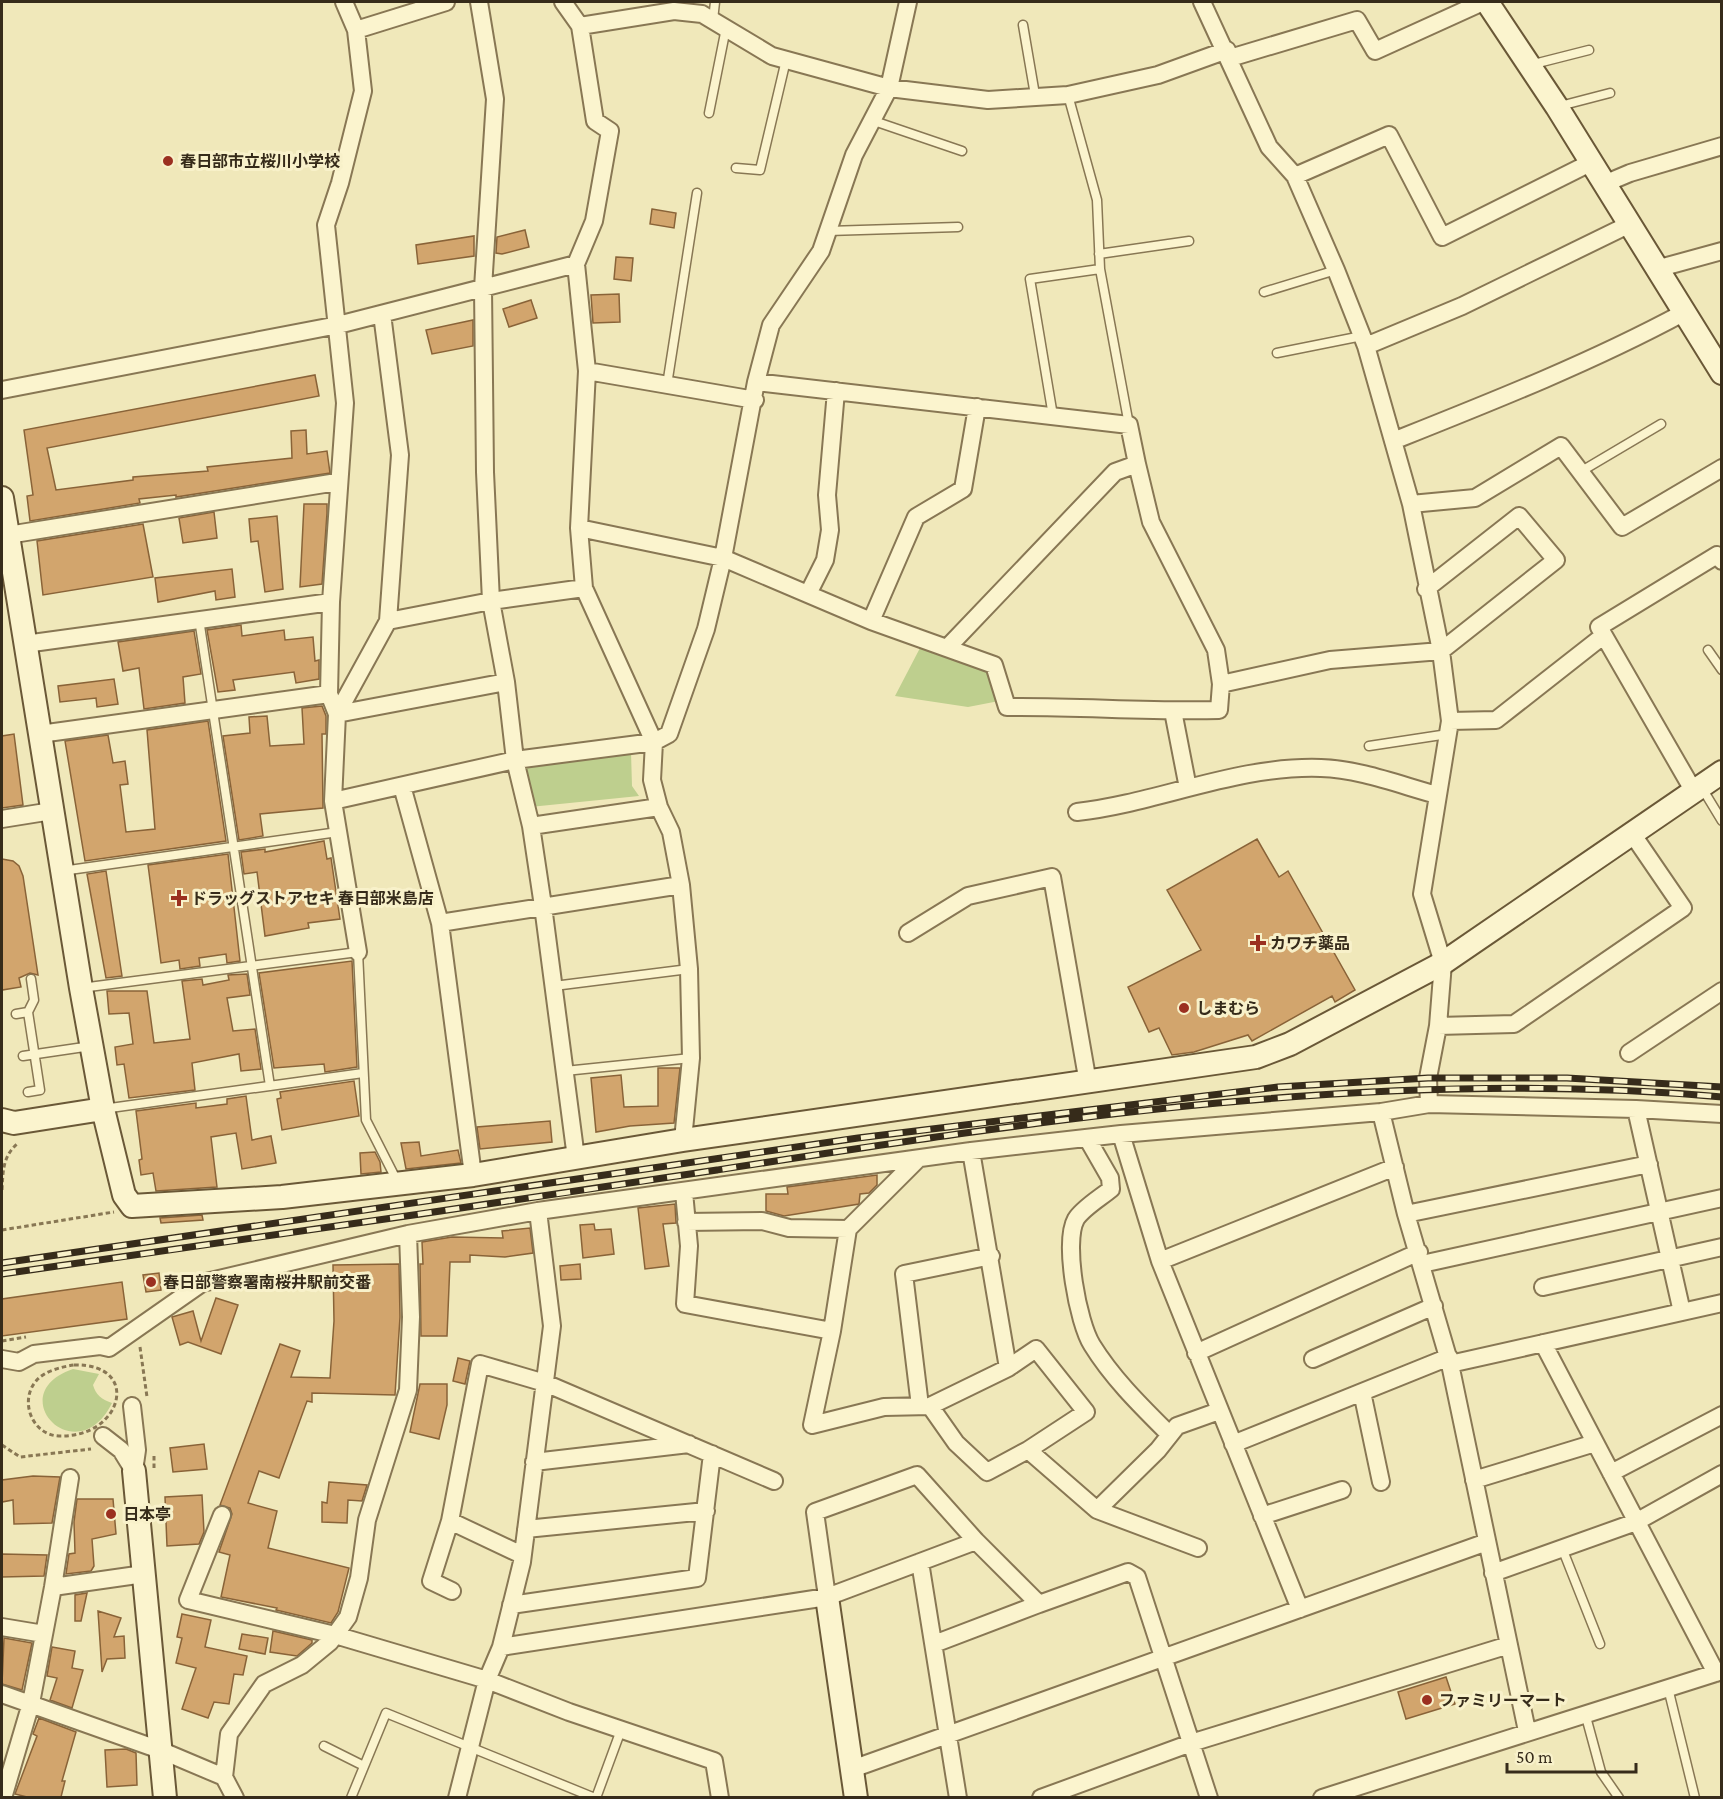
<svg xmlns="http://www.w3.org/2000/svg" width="1723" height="1799" viewBox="0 0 1723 1799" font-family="'Crimson Pro','Noto Sans JP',serif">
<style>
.green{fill:#becf8e}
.building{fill:#d2a56d;stroke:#896338;stroke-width:1.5}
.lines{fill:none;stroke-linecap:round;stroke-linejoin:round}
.lane-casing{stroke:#887754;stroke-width:11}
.street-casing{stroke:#887754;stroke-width:20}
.secondary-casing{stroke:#6a5837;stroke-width:26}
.path{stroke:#887754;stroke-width:3;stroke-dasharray:4.5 3;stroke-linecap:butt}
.lane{stroke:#fbf4ce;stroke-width:8}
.street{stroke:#fbf4ce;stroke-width:16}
.secondary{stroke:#fbf4ce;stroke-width:22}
.rail-casing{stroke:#362b1a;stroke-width:7}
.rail{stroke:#f8f1ca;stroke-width:4.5;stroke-dasharray:14;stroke-linecap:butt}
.poi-dot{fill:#9b3020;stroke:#f8f1ca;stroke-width:2}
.labels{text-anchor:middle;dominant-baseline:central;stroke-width:6;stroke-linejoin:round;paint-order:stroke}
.poi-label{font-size:16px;font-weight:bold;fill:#362b1a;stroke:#f8f1ca;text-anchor:start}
</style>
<rect width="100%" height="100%" fill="#f0e8ba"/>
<path class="green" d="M920 648 990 669 999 701 968 707 895 696Z
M631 752 632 786 639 796 520 808 514 767Z
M73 1369 99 1374 93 1385C96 1395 101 1399 112 1403 77 1474 0 1394 73 1369Z"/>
<path class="building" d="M652 209 676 213 674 228 650 224Z
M525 230 529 247 502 254 496 253 497 237Z
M474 236V256L418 264 416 245Z
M616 257 633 258 631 281 614 279Z
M619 294 620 322 593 323 591 295Z
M531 300 537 318 509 327 503 309Z
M473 320V346L432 354 426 330Z
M315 375 319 396 47 448 56 490 133 480V477L208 471 207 467 292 458 291 431 306 430 307 454 327 451 330 473 176 497V495L139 499 140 503 30 521 27 496 33 495 24 430Z
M304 504H327V513L322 584 300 587Z
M214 512 217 538 183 543 179 518Z
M277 516 283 589 265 592 258 541 251 542 249 519Z
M143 524 153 577 43 595 37 541Z
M232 569 235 597 216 600 215 591 158 602 155 578Z
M241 625 242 636 284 630 285 640 313 637 315 661 319 660V679L296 683 294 672 233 680 235 690 218 692 207 630Z
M194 631 201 674 183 677 185 703 144 709 139 668 123 671 118 642Z
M114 679 118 704 97 707 96 698 60 702 58 686Z
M322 706 326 716V734H322L323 808 260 814 263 836 239 840 223 736 250 733 249 717 267 716 270 746 304 744 302 708Z
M208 721 226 841 85 861 65 741 108 735 113 763 125 761 128 784 120 785 126 832 155 829 147 730Z
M14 734 23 805 2 808V736Z
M1257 839 1279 877 1288 871 1355 990 1335 1002 1332 996 1252 1041 1248 1035 1194 1052 1172 1055 1159 1028 1149 1032 1128 987 1201 950 1167 890Z
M324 841 327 859 331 858 340 919 308 923 309 928 265 936 257 872 244 874 241 852 265 849V852Z
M228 854 240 961 227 963 226 954 199 958 200 966 180 969 179 960 161 963 148 865Z
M2 859 13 861 19 866 23 876 38 975 30 973 19 978 21 987 2 990Z
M106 871 122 976 106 978 87 874Z
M352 961 357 1067 325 1072 324 1064 274 1068 259 973Z
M247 974 250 995 227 998 233 1031 255 1029 261 1069 241 1071 239 1054 192 1063 195 1090 129 1098 124 1064 117 1065 115 1047 133 1044 129 1013 109 1014 107 991H147L154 1043 190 1039 182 981 202 979 203 985 229 980 228 975Z
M658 1068H680L674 1123 630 1126 596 1132 591 1078 621 1075 624 1107 658 1106Z
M354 1081 359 1116 282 1130 277 1099 281 1098 280 1092Z
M246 1096 252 1140 271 1136 276 1163 242 1169 236 1133 211 1137 217 1187 156 1191 153 1173 141 1175 139 1160 142 1159 136 1111 196 1103V1108L227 1104V1099Z
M550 1121 552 1142 480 1149 477 1127Z
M419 1142 421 1156 458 1150 461 1163 406 1169 401 1143Z
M375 1152 380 1162 381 1172 361 1174 360 1153Z
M877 1175V1185L869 1193 860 1194 859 1204 784 1216 766 1211V1194H788L787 1187Z
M675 1204 676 1223 663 1224 669 1266 645 1269 638 1208Z
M202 1215 203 1220 161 1223 160 1218Z
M594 1224 595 1230 611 1229 614 1254 583 1258 580 1225Z
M530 1228 533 1253 505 1257 470 1255V1262H450L447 1336H421L420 1264H423L422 1242 452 1237 503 1238 502 1231Z
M399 1264 400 1317 395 1395 312 1393V1402L307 1401 279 1478 259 1471 248 1503 277 1511 268 1548 349 1568 338 1612 331 1623 276 1610 277 1608 221 1597 230 1555 219 1552 232 1514 230 1508 220 1505 280 1344 300 1351 291 1377 330 1378 334 1321 333 1265Z
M580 1264 581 1279 561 1280 560 1266Z
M159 1273 161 1290 146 1292 143 1275Z
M122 1282 127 1319 2 1336V1299Z
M216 1298 238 1305 221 1354 188 1342 180 1345 172 1317 193 1311 201 1341Z
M458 1358 470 1361 465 1384 453 1381Z
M420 1384H447V1405L439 1439 410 1432Z
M204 1444 207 1469 173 1472 170 1448Z
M33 1476 60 1477 52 1523 14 1524 13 1500 2 1502V1480Z
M329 1482 367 1485 362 1501 348 1500 347 1523 322 1522V1502L327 1503Z
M202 1495 204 1532 199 1544 167 1546 165 1497Z
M77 1499H113L116 1534 92 1539 94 1566 91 1571 66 1574 69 1554 75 1553 74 1522Z
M2 1554 47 1555 44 1576 2 1577Z
M87 1593 81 1621H75V1595Z
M98 1611 121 1618 114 1637 124 1636 125 1658 107 1659 102 1672Z
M182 1614 211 1620 205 1647 247 1656 243 1675 234 1674 229 1704 214 1702 208 1718 182 1709 196 1668 176 1663 182 1638 177 1637Z
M273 1631 312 1640V1643L297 1656 270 1652Z
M242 1634 268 1638 265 1654 239 1649Z
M4 1638 32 1643 22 1690 2 1684Z
M52 1647 75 1651 72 1668 83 1670 72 1708 50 1700 57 1678 47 1676Z
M1446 1677 1455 1704 1406 1719 1398 1692Z
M39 1718 76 1732 62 1781H65L61 1797H27L15 1794 37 1736 33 1734Z
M126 1749 136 1753 137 1785 107 1787 105 1750Z"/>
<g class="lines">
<g class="lane-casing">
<path id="lane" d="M713 20 715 2
M1023 25 1035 95
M1530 65 1589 50
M1068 95 1097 200 1100 269
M1560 106 1610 93
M709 113 726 28
M871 120 962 151
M736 168 760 170 786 60
M828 231 958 227
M1099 254 1189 241
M1264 292 1336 270
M1277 353 1362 336
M667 385 697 193
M1053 416 1030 279 1100 269 1129 425
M1580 472 1661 424
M199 619 270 1086
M1708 650 1722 670
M1369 746 1448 734
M1702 788 1722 821
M62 871 338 832
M554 986 689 969
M81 988 358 952 366 1120 397 1181
M16 1014 28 1012
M23 1056 91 1046
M565 1071 691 1058
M28 1092 40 1090 28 1012 34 1000 31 979
M103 1109 363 1073
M1562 1548 1600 1644
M1668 1688 1695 1798
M1585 1713 1601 1772 1619 1798
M324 1746 364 1766
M351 1798 386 1713 595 1798
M596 1798 621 1730"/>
</g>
<g class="street-casing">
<path id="street" d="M344 2 356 30 363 91 340 183 326 225 345 403 331 602 329 694 337 714 333 801 358 952
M479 2 495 99 483 288 485 472 491 601 506 682 515 760 531 826 543 906 576 1158
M563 2 580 26 595 121 610 131 594 221 576 264 587 371 579 528 584 588 654 742 652 780 659 807 671 832 681 885 689 969 691 1058 683 1140
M908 2 889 88 854 155 821 251 771 325 756 382 723 558 871 621 994 665 1007 707C1078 706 1148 712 1219 710L1221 684 1330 660 1441 651 1556 560 1519 516 1426 589
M1202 2 1269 147 1295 176 1336 270 1366 346 1411 504 1441 651 1450 721 1422 894 1443 963 1438 1026 1428 1078 1429 1104
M580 26 674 11 702 14 772 56 889 88 988 100 1068 95 1158 75 1227 50
M356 30 446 2
M1230 58 1357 20 1375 51 1483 2
M1295 176 1389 135 1442 237 1590 163
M1604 184 1630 173 1722 146
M1656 269 1722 251
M1366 346 1462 306 1628 225
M587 371 755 400
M756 382 1129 425 1137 464 1115 472 947 648
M2 390 338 325 576 264
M1393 441C1491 402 1590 363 1683 313
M1137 464 1151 522 1216 650 1221 684
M1411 504 1475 498 1561 446 1622 527 1722 468
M8 535 337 482
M808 594 825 560 830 530 827 495 836 391
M388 621 491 601 584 588
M871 621 916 517 963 489 977 407
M25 644 331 602
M1173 711 1188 788
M337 714 388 621 400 455 382 314
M337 714 506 682
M1450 721 1496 720 1603 636
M40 734 329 694
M402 786 440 923 473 1175
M1693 790 1599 627 1717 555 1722 561
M333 801 515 760 654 742 669 734 706 629 723 558 579 528
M1077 812C1158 803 1237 765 1321 768 1359 769 1400 785 1437 795
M2 819 52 811
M531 826 659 807
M440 923 681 885
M908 933 968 896 1052 877 1088 1083
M1438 1026 1514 1024 1683 908 1631 832
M1629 1053 1722 991
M1636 1109 1682 1312
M1381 1112 1406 1214 1450 1364 1527 1731
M1121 1134 1160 1261 1300 1609
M1087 1138 1110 1178 1111 1189C1100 1198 1083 1208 1076 1219 1063 1242 1078 1323 1092 1345 1113 1379 1142 1407 1170 1435
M684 1192 689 1246 685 1304 832 1331 812 1425 884 1407 930 1406 1008 1368 971 1151
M1406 1214 1649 1164
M686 1222 762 1221 789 1228 848 1229
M1160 1261 1395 1167
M1422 1264 1722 1198
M1543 1287 1722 1247
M832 1331 848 1229 918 1159
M1543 1343 1716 1673
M1196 1353 1419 1252
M2 1359 19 1362 34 1354 100 1346 109 1348 202 1283 408 1234 538 1211 971 1151 1121 1134 1381 1112 1429 1104 1636 1109 1722 1114
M1313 1359 1434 1306
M1450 1364 1722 1303
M1008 1368 1036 1349 1086 1412 1028 1450
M1362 1392 1381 1482
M132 1406 137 1450 134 1471
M920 1406 904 1274 991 1256
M930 1406 956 1443 987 1472 1028 1450 1097 1510 1198 1548
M103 1436 121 1450 134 1471
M1233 1444 1449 1357
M534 1462 689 1444
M1611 1473 1722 1415
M1474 1480 1595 1443
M1097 1510 1158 1450 1177 1426 1219 1411
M222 1515 188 1600 335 1635 487 1680 569 1712 714 1761 720 1798
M1262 1516 1342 1490
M450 1521 522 1555
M526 1529 706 1511
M920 1562 958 1798
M1493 1573 1636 1522 1722 1474
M53 1587 144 1574
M452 1591 431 1581 450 1521 480 1364 545 1383 774 1481
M827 1597 815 1512 917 1475 976 1541 1039 1604 1128 1572 1137 1577 1209 1798
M511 1605 697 1578 712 1454
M2 1627 44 1634
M934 1644 1039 1604
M501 1647 827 1597 976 1541
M2 1694 160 1750 224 1777 235 1798
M852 1769 1487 1542
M224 1777 229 1734 264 1684 302 1665 330 1642 348 1617 359 1578 367 1520 408 1390 411 1317 408 1234
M3 1798 31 1703 53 1587 70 1478
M457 1798 487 1680 501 1647 522 1562 552 1326 538 1211
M1041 1798 1191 1743 1509 1645
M1322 1798 1722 1671"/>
</g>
<g class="secondary-casing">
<path id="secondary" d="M1487 2 1557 107 1722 373
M2 498 81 988 103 1109 124 1195 132 1206 282 1197 473 1175 683 1140 1256 1057 1290 1044 1443 963 1722 772
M2 1120 14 1123 103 1109
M134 1471 165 1798
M827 1597 856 1798"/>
</g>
<path class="path" d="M2 1190C3 1170 3 1156 18 1143
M2 1230 114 1212
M2 1341 26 1337
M140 1347 147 1397
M74 1365C142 1363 123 1438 59 1436 32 1435 19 1401 36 1381 44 1371 61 1367 74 1365Z
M2 1445 20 1457 91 1449
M154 1468V1454"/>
<use href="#lane" class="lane"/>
<use href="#street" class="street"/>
<use href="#secondary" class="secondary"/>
<g class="rail-casing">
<path id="rail" d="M2 1263 858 1138 1278 1087 1428 1078H1567L1722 1087
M2 1274C240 1240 479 1206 717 1170 1048 1119 1385 1067 1722 1097"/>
</g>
<use href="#rail" class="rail"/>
</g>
<g class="poi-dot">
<circle cx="168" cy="161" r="6"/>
<path d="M176 889h6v6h6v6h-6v6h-6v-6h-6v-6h6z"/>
<path d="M1255 934h6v6h6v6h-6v6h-6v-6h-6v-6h6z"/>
<circle cx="1184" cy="1008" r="6"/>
<circle cx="151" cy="1282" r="6"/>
<circle cx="111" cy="1514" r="6"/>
<circle cx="1427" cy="1700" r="6"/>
</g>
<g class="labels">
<g class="poi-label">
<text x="180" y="161">春日部市立桜川小学校</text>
<text x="191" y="898">ドラッグストアセキ 春日部米島店</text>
<text x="1270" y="943">カワチ薬品</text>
<text x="1196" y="1008">しまむら</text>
<text x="163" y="1282">春日部警察署南桜井駅前交番</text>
<text x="123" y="1514">日本亭</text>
<text x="1439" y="1700">ファミリーマート</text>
</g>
</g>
<rect width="1723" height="1799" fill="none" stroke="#362b1a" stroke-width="6"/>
<path d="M1507 1763v9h129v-9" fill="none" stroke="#362b1a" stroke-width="3"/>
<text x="1516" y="1763" font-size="18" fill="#362b1a" stroke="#f8f1ca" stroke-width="4.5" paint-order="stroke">50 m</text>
</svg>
